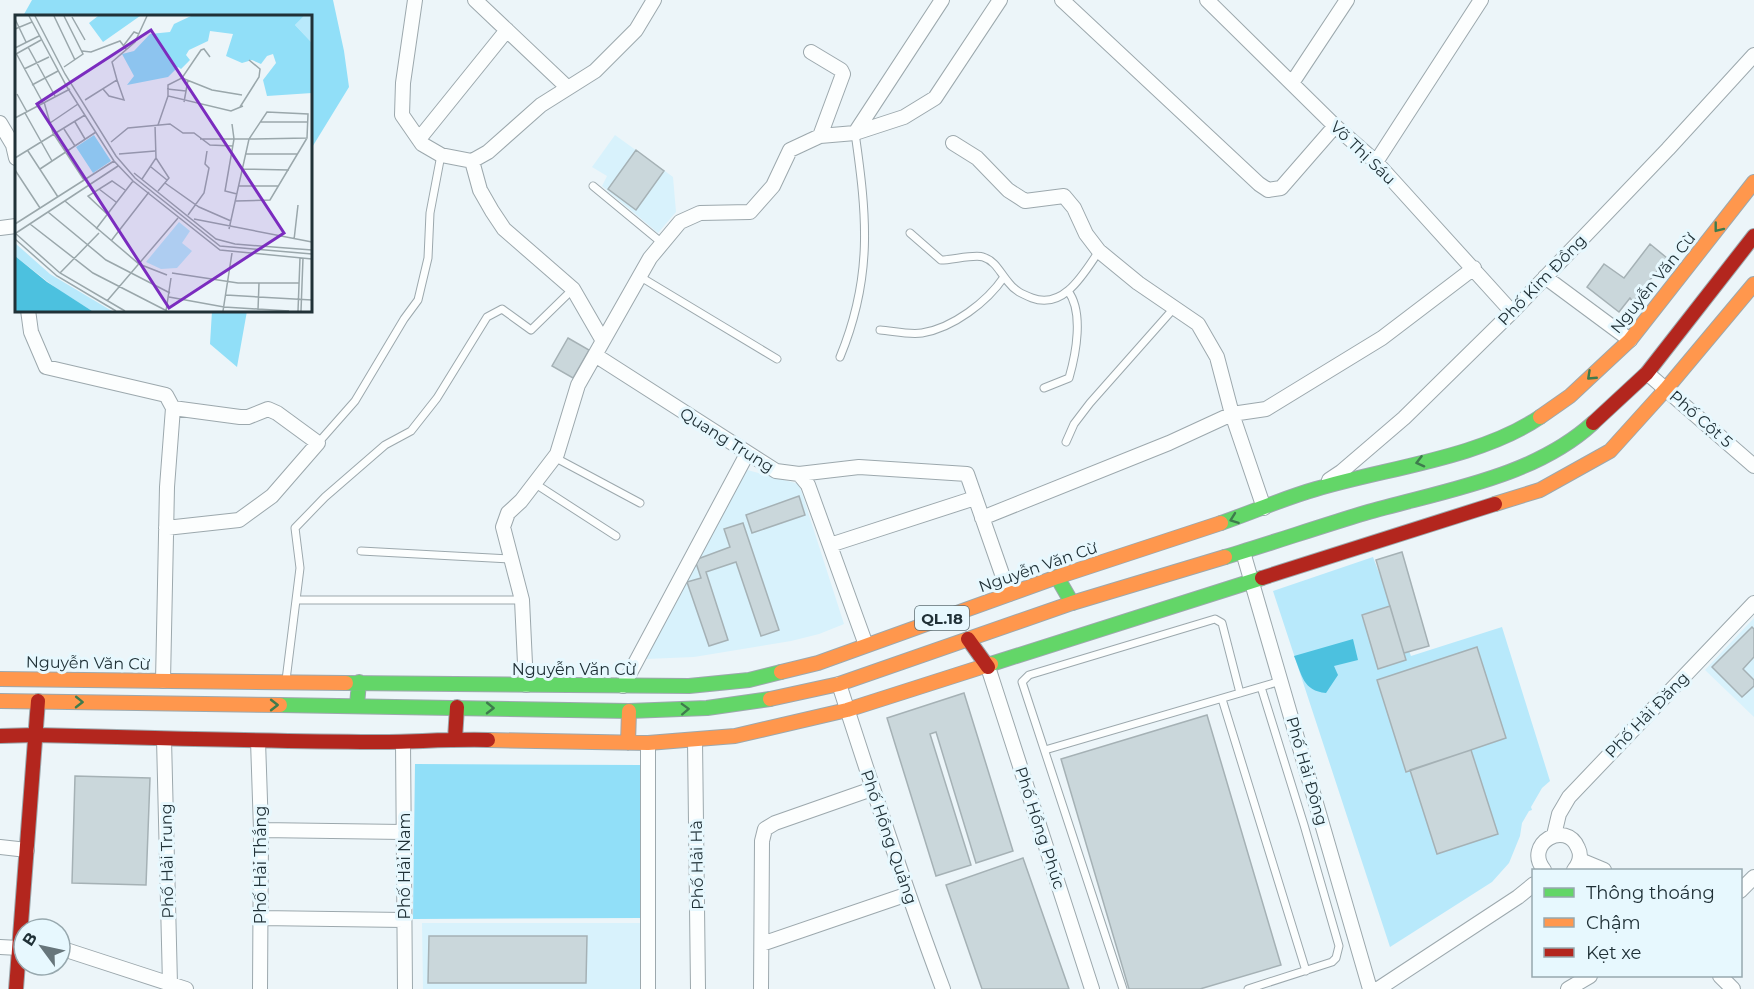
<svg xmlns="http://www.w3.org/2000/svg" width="1754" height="989" viewBox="0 0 1754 989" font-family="Montserrat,sans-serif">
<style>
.built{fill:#d8f2fc}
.green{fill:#b8e9fb}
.forest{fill:#91dff8}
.water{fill:#4cc1df}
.building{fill:#cad7db;stroke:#a5b1b5;stroke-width:1.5}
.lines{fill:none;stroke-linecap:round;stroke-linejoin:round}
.lane-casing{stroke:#9ca8ad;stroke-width:9}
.street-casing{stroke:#9ca8ad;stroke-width:16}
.fast-casing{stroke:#9ca8ad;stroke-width:16}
.slow-casing{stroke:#9ca8ad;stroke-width:16}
.jam-casing{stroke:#9ca8ad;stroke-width:16}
.lane{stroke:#fcfefe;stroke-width:7}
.street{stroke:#fcfefe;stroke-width:14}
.fast{stroke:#63d668;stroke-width:14}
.slow{stroke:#ff974d;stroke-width:14}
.jam{stroke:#b3261e;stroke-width:14}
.oneway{stroke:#3e7b4d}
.labels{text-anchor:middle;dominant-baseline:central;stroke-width:6;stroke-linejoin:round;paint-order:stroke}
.shield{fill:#e7f8fe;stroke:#5c6d73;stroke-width:1.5}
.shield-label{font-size:15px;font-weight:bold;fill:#203137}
.street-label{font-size:16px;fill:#203137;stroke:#e7f8fe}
.inset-road{fill:none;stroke:#9aa7ab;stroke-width:1.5}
.view{fill:#7b2cbf;fill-opacity:0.15;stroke:#7b2cbf;stroke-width:3}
.inset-edge{fill:none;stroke:#203137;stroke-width:3}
</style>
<rect width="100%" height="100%" fill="#ecf5f9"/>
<path class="built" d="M615 135 673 177 676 212 658 233 602 186 607 176 592 167Z
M740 468 799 484 844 624 819 634 791 641 694 657 646 659Z
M1754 618V717L1705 670Z
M422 923H641L640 989H423Z"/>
<path class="green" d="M1373 557 1411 656 1502 627 1550 781 1542 788 1531 807 1532 810 1529 811 1522 823 1520 836 1509 863 1492 882 1390 947 1273 591Z"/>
<path class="forest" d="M32 0H333L344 51 349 87 311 149 310 16H23Z
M212 311H247L237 367 210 344Z
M415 764 640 765V918L413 919Z"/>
<path class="water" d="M1353 639 1358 660 1334 666 1338 675 1326 693C1303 691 1302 675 1294 656Z"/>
<path class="building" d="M636 150 664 171 636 210 608 189Z
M1650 244 1667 258 1633 302 1630 298 1619 312 1587 287 1604 264 1624 278Z
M568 338 589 350 573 378 552 366Z
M799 496 805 515 752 533 746 515Z
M743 523 779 630 761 636 736 562 706 572 728 640 709 646 687 582 701 578 695 560 730 547 724 529Z
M1402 552 1429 646 1404 653 1376 560Z
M1390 606 1406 660 1378 669 1362 615Z
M1752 627 1754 629V657L1743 669 1754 680V686L1742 697 1712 667Z
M1477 647 1506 738 1406 772 1377 680Z
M964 693 1013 851 976 863 936 732 930 734 971 865 936 876 887 718Z
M1207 715 1281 965 1200 989H1129L1061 759Z
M1471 750 1498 834 1437 854 1410 770Z
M75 776 150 778 146 885 72 883Z
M1023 858 1069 989H982L946 885Z
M429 936H587L586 983H428Z"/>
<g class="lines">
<g class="lane-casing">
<path id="lane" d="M593 186 662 243
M910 233 941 260C952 260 975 254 983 257 996 261 1000 273 1009 283 1015 291 1022 294 1032 298 1064 310 1084 273 1099 251
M639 276 777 359
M880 330C893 331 909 335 922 333 953 328 987 302 1004 277
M840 357C873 277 867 216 855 133
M1044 388 1069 378C1076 354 1084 312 1068 291
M1066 442 1074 424 1090 403 1175 307
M318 443 355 401 404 319 418 300 428 258 430 213 441 155
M554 457 640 503
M534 483 616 536
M361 551 510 559
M296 600H522
M286 680 300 568 295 528 325 497 385 445 411 431 437 398 487 317 502 309 531 330 573 289
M1222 699 1306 971
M1045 750 1281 681
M1123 989 1022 682 1029 675 1215 619 1222 623 1240 693
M1248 989 1332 962 1336 958 1339 946 1304 825 1261 687"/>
</g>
<g class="street-casing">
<path id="street" d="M415 0 403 83 402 115 422 144 441 155 472 161 488 152 541 105 595 71 636 30 654 0
M475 0 568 88
M1062 0 1259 184 1268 190 1281 188 1335 126
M1207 0 1335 126 1376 162 1512 312
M811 52 841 70 843 74 820 136
M1292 83 1347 0
M0 123 13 145 16 158
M855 133 942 0
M419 139 507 30
M953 143 977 158 1008 190 1025 201 1064 196 1074 208 1086 234 1099 251 1138 283 1198 324 1217 357 1232 414 1264 508
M472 161 480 190 492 211 504 229 573 289 603 341
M1376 162 1481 0
M0 228 16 226
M1545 277 1630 340
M28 310 31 332 46 367 166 395 173 408 167 487 163 681
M595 355 776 471 799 474 808 485 866 645
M1647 373 1754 466
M799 474 859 467 967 474 1009 594
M1329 480 1341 472 1404 418 1512 312 1668 149 1754 55
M982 518 1169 443 1232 414 1266 409 1382 338 1474 268
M166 528 239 520 272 496 318 443 277 413 268 409 248 417H240L173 408
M830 545 975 498
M1243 552 1370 989
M988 667 1092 989
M839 684C872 786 905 888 943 989
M526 685 522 600 503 527 508 513 521 501 557 454 578 385 650 258 680 222 700 213 750 212 773 186 790 150 820 136 855 133 904 117 935 98 1000 0
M623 686 747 454
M164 739 170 984
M695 740 698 989
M258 741 261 830 260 989
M403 742 405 989
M648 743V989
M261 830 403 832
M1554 835 1559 814 1569 797 1754 603
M0 847 27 850
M1580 860 1604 870
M1544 870C1523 844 1566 819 1578 848 1582 856 1579 864 1574 870
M1740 891 1754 877
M260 918 404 920
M762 944 908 894
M0 947 19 948
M60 948 186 989
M1720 976 1733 989
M761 989 762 841 765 829 775 823 872 789
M1378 989 1518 897 1534 884
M1568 989 1590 976"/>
</g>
<g class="fast-casing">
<path id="fast" d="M1221 523C1253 512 1284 498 1316 489 1386 468 1480 458 1540 417
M1225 557C1272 543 1318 527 1365 513 1441 491 1533 478 1593 423
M1057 577 1072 603
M991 664 1262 578
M346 683 689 686 749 680 781 672
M280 705 629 711 707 708 770 699
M357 705 359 682"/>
</g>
<g class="slow-casing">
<path id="slow" d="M1540 417 1570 396 1630 340 1754 182
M1495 504 1540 490 1610 451 1666 389 1754 284
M781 672 818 663 1057 577 1221 523
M0 679 346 683
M770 699 839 684 1072 603 1225 557
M0 701 280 705
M488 740 648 743 735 736 847 710 991 664
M628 743 629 711"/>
</g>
<g class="jam-casing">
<path id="jam" d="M1593 423 1647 373 1754 236
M1262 578 1495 504
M968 639 988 667
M0 736 35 735C148 738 261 741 374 742 412 742 450 739 488 740
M455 739 457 707
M16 989 38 701"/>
</g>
<use href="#lane" class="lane"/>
<use href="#street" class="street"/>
<use href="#fast" class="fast"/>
<use href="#slow" class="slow"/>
<use href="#jam" class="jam"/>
</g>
<defs><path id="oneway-chevron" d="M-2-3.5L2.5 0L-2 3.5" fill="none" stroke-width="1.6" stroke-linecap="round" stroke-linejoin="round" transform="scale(1.5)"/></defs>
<g class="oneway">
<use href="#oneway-chevron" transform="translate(1718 228) rotate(128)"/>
<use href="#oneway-chevron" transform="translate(1591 376) rotate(137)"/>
<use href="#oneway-chevron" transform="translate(1420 462) rotate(166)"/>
<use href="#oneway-chevron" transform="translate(1234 519) rotate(160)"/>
<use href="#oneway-chevron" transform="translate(79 702) rotate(1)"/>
<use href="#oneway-chevron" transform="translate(274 705)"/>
<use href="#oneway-chevron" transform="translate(490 708) rotate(1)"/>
<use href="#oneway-chevron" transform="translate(685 709) rotate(-2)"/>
</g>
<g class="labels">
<rect class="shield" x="915" y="606" width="54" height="24" rx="4.5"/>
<g class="shield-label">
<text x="942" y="618">QL.18</text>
</g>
<g class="street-label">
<text transform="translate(1363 153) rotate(44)">Võ Thị Sáu</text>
<text transform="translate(1542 280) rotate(-46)">Phố Kim Đồng</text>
<text transform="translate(1653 283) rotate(-51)">Nguyễn Văn Cừ</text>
<text transform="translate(1701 419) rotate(41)">Phố Cột 5</text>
<text transform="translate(727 440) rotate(32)">Quang Trung</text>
<text transform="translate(1038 567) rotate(-19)">Nguyễn Văn Cừ</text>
<text transform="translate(88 663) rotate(1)">Nguyễn Văn Cừ</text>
<text x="574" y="669">Nguyễn Văn Cừ</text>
<text transform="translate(1647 715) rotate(-46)">Phố Hải Đăng</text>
<text transform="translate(1307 771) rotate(74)">Phố Hải Đông</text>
<text transform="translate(1040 828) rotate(72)">Phố Hồng Phúc</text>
<text transform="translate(889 837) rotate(71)">Phố Hồng Quảng</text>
<text transform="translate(167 861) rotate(-91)">Phố Hải Trung</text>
<text transform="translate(260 865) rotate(-90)">Phố Hải Thắng</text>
<text transform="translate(697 865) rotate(-91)">Phố Hải Hà</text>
<text transform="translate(404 866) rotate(-90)">Phố Hải Nam</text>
</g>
</g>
<g transform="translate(15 15)">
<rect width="297" height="297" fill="#ecf5f9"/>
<path d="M289 1H297V28L280 10ZM164 207 175 216 167 228 177 236 162 253 146 254 131 247ZM0 228 35 259 97 296H77L42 274 0 241Z" fill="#b8e9fb"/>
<path d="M83 1H125L88 27 74 8ZM176 1H289L280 10 297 28V78L252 81 248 65 261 48 258 39 252 41 246 49 237 45 227 48 211 41 218 19 195 16 193 26 174 35 171 40 175 45 166 54 163 52 153 62 112 70 119 61 107 39 119 36 135 19 155 17 159 9ZM79 120 96 146 78 158 61 132Z" fill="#91dff8"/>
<path d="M0 241 32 267 77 296H0Z" fill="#4cc1df"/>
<path class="inset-road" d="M14 1 52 72 99 146 118 166 205 235 297 244M20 1 50 59 101 141 120 163 205 231 297 239M39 1 60 45M49 1 68 39 49 52M57 2 70 25M0 4 11 27M0 14 17 7M109 30 119 17 124 19M13 32 40 81M0 33 24 21M67 36 76 37 105 26 111 34M1 38 28 88M1 39 26 25M195 42 189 34 186 35 167 63 153 70V81L216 96 228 91M9 54 34 42M167 63 197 75 227 80M17 70 43 56M88 74 94 81 109 85 102 65M152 74 171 76M2 79 12 97M70 85 102 65 97 47 120 27 132 1M29 87 38 118 69 165M169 87 173 65M225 92 244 62 245 54 234 45M10 98 37 146M0 103 55 74M60 107 70 124M246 107H293M35 108 63 89M217 109 219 124 210 176 222 179M143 110 153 81M49 114 60 131M185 124H234L292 123 293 99 252 97 234 124 214 214M96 127 113 113 155 109 168 118H179L195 130 218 131M13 136 43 182M104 139 140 136M230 139H282M0 143 70 100M141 143 154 163 143 176M136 152 152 165M25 154 81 117M227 154 274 155M0 155 25 193M119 158 201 224 220 229 297 235M127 164 141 143 140 110M150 168 184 192 216 206M224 171H264M84 174 101 187M50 186 124 249 152 260M221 186 255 185 292 123M33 197 91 245 155 278M92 199 73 181 97 166 110 175M173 200 189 178 194 153 190 149 192 136M179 204 297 227M0 209 99 146M15 209 78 258 152 296M81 214 118 166M0 218 45 258 110 296M1 218 103 151M0 224 42 261 101 296M279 225 283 190M96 226 134 177M45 258 84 218M157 258 223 268H284M211 280 297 285M154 282 209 292 274 296M92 286 163 203M243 295 244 268M151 296 156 263M208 296 217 238M283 296 285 243M286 296 288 243"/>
<path class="view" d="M136 15 269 218 154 293 22 89Z"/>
<rect width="297" height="297" class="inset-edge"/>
</g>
<rect x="1532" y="869" width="210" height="108" fill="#e7f8fe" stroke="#97a8ae" stroke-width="1.5"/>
<rect x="1544" y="888" width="30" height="9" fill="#63d668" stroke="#97a8ae" stroke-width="1.5"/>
<text x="1586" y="899" font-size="18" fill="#203137">Thông thoáng</text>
<rect x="1544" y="918" width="30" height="9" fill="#ff974d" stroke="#97a8ae" stroke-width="1.5"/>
<text x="1586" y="929" font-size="18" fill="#203137">Chậm</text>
<rect x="1544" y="948" width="30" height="9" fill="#b3261e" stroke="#97a8ae" stroke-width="1.5"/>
<text x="1586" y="959" font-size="18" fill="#203137">Kẹt xe</text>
<g transform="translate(42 947) rotate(303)"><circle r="28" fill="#e7f8fe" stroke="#97a8ae" stroke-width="1.5"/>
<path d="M0-4.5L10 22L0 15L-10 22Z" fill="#67767b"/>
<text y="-9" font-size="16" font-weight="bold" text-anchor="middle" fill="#203137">B</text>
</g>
</svg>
